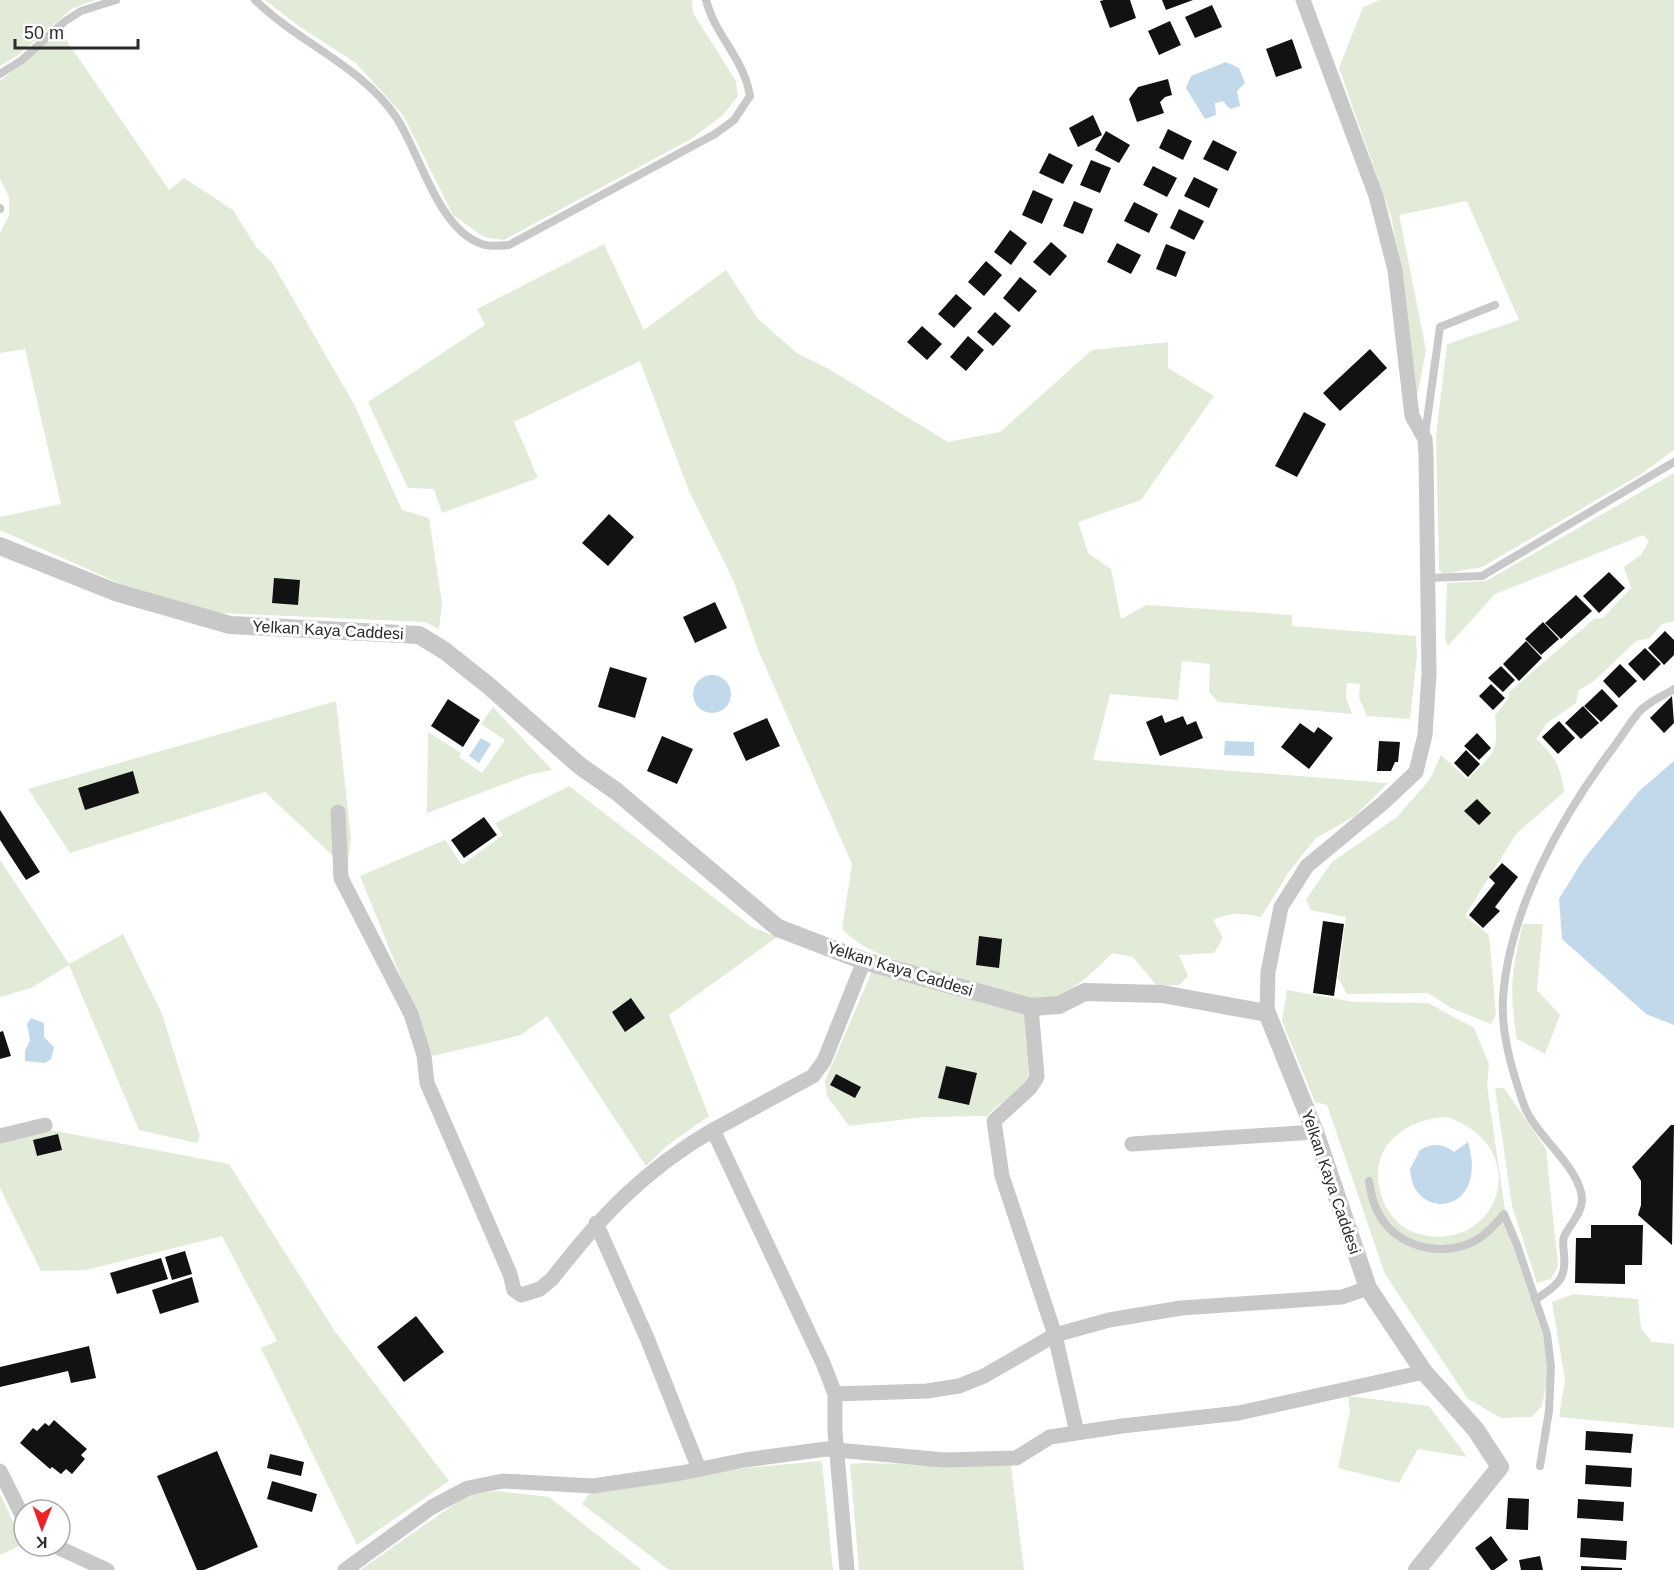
<svg xmlns="http://www.w3.org/2000/svg" width="1674" height="1570" viewBox="0 0 1674 1570" font-family="Helvetica,sans-serif">
<style>
.green{fill:#e1ebd7;fill-rule:evenodd}
.water{fill:#c2d9ec}
.building{fill:#121212}
.lines{fill:none;stroke-linecap:round;stroke-linejoin:round}
.service{stroke:#c8c8c8;stroke-width:8}
.minor{stroke:#c8c8c8;stroke-width:15}
.tertiary{stroke:#c8c8c8;stroke-width:18}
.labels{text-anchor:middle;dominant-baseline:central;stroke-width:6;stroke-linejoin:round;paint-order:stroke}
.street-label{font-size:16px;fill:#2b2b2b;stroke:#fff}
</style>
<rect width="100%" height="100%" fill="#fff"/>
<path class="green" d="M0 0H96L73 8 19 54 0 66Z
M265 0H692L693 13 736 81 738 96 723 115 691 139 504 240 484 237 453 215 403 115 356 63 300 27Z
M1380 0H1674V450L1641 474 1482 567 1443 574 1439 570 1436 436 1447 344 1519 320 1467 201 1399 215 1426 350 1418 392H1413L1400 265 1391 216 1339 68 1363 7Z
M60 31 169 190 184 178 233 210 257 248 271 261 354 404 402 510 429 518 442 603 439 629 425 622 219 613 121 584 0 530V517L61 504 25 349 0 353V233L9 215V197L0 179V81Z
M604 244 644 330 726 270 758 319 797 353 827 368 948 442 1000 432 1092 350 1168 342V368L1214 396 1141 500 1078 522 1088 553 1111 569 1121 619 1147 605 1292 615V626L1416 636 1417 655 1410 719 1367 716 1359 698 1360 684 1347 683 1346 698 1352 714 1218 702 1209 692 1210 664 1182 661 1178 700 1110 694 1093 760 1388 783 1355 816 1316 838 1290 870 1261 917C1243 913 1230 912 1213 920L1223 938 1214 953 1179 955 1188 976 1179 985 1157 986 1133 957 1113 953C1093 971 1072 995 1045 999 1017 1003 987 986 960 978 921 966 872 960 842 929L852 864 759 652 734 582 689 491 640 361 514 422 538 478 442 513 434 489 408 488 368 402 485 325 477 309Z
M1674 473V621L1662 624 1650 638 1636 641 1594 681 1579 690 1576 703 1547 723 1536 739C1556 757 1560 765 1564 792L1516 834 1465 916 1489 935 1496 1015 1491 1024 1451 1008 1428 993 1347 994 1338 978 1346 917 1311 910 1306 899 1332 862 1397 817 1430 779 1441 755 1467 779C1494 754 1499 752 1495 715L1509 698V692L1594 619 1603 618 1631 588 1624 567 1641 555 1649 541 1643 535 1495 594 1448 646 1445 638 1447 583 1486 581Z
M336 701 351 839 347 869 265 792 70 853 28 789Z
M493 707 552 770 528 775 427 813 428 732 461 753 459 757 482 773 505 740 481 724Z
M569 786 752 927 777 937 669 1015 709 1116 668 1145 646 1166 547 1016 521 1035 433 1056 360 876 445 840 462 865 503 835 495 823ZM631 998 645 1018 625 1031 612 1012Z
M0 860 69 964 123 934 162 1014 200 1136 197 1143 139 1130 69 965 31 988 0 997Z
M1523 924H1543L1537 990 1560 1015 1545 1054 1517 1039C1509 990 1511 972 1523 924Z
M872 971 1008 1010 1026 1012C1027 1028 1034 1069 1025 1082 1018 1092 997 1105 987 1116L923 1117 849 1126 827 1096 825 1081Z
M1287 990 1354 1002 1428 1003 1474 1028 1489 1064 1487 1086 1508 1231 1543 1336 1549 1371 1542 1406 1532 1417 1501 1418 1468 1399 1385 1274 1327 1105 1315 1102 1282 1021ZM1447 1117C1536 1147 1499 1255 1419 1234 1405 1231 1391 1218 1385 1205 1362 1155 1398 1119 1447 1117Z
M1495 1088H1504L1546 1149 1558 1266 1551 1279 1537 1283 1512 1206Z
M50 1130 229 1164 334 1330 449 1481 357 1545 261 1348 277 1341 222 1236 86 1270 41 1271 0 1188V1143Z
M1574 1294 1638 1299 1641 1329 1652 1342 1674 1344V1428L1559 1417 1565 1380 1552 1302Z
M1348 1396 1429 1406 1467 1457 1418 1449 1399 1483 1338 1468 1350 1411Z
M822 1461 833 1570H669L582 1504 590 1493 746 1468Z
M863 1463 1011 1466 1024 1570H859L850 1464Z
M498 1491 549 1497 642 1570H360L469 1494Z
M0 1494 23 1544 0 1555Z"/>
<path class="water" d="M1226 62 1239 68 1245 83 1237 91 1240 106 1230 109 1223 101 1215 103 1216 115 1205 119 1186 88 1191 76Z
M693 694a19 19 0 1 1 38 0a19 19 0 1 1-38 0Z
M481 738 491 744 479 763 469 756Z
M1225 741 1254 742V756L1224 755Z
M1674 761V1025L1646 1014 1562 939 1559 899 1583 860 1639 791Z
M31 1018 44 1023V1037L54 1047 51 1059 45 1063 25 1061V1051L30 1040 27 1024Z
M1468 1142C1490 1216 1412 1222 1410 1169L1420 1150C1432 1143 1443 1143 1454 1152Z"/>
<path class="building" d="M1104 0H1130L1136 18 1110 28 1100 1Z
M1162 0H1193L1166 10Z
M1212 5 1222 27 1195 38 1185 17Z
M1170 21 1181 45 1159 55 1148 31Z
M1292 39 1302 68 1276 77 1266 49Z
M1168 79 1172 95 1165 97 1160 102 1164 113 1137 122 1129 99 1138 87Z
M1093 115 1102 135 1078 147 1069 128Z
M1168 129 1192 141 1183 160 1159 148Z
M1106 131 1130 145 1119 163 1095 150Z
M1213 140 1237 152 1228 171 1203 159Z
M1049 153 1073 165 1063 184 1039 173Z
M1091 160 1111 168 1100 193 1080 185Z
M1153 166 1177 178 1167 197 1143 185Z
M1194 177 1218 189 1209 208 1184 196Z
M1033 190 1053 199 1042 224 1022 215Z
M1074 201 1093 209 1083 234 1063 226Z
M1134 202 1158 214 1149 233 1124 221Z
M1179 209 1204 221 1194 240 1170 228Z
M1010 230 1027 243 1011 265 994 252Z
M1051 242 1067 256 1050 276 1033 262Z
M1117 243 1141 255 1131 274 1107 262Z
M1166 244 1186 252 1176 277 1156 269Z
M986 261 1002 275 984 296 968 282Z
M1020 277 1037 291 1019 312 1003 298Z
M956 294 972 308 954 328 938 314Z
M995 312 1011 326 993 346 977 332Z
M922 326 942 344 927 360 907 342Z
M968 336 984 350 966 371 950 357Z
M1370 349 1387 368 1340 411 1323 393Z
M1304 412 1326 424 1297 477 1275 466Z
M609 514 634 537 608 566 582 543Z
M1609 572 1625 588 1599 613 1583 596Z
M274 578 300 580 298 605 272 603Z
M1576 595 1592 611 1561 639 1545 623Z
M715 602 727 628 695 643 683 617Z
M1543 622 1559 639 1541 655 1525 639Z
M1665 631 1674 640V655L1664 665 1648 648Z
M1526 641 1542 658 1519 681 1503 664Z
M1645 648 1661 664 1644 681 1628 664Z
M1620 664 1637 681 1619 698 1603 681Z
M1501 666 1515 680 1503 692 1488 678Z
M610 667 647 678 635 718 598 707Z
M1491 684 1505 698 1493 710 1479 696Z
M1602 689 1618 706 1601 722 1584 706Z
M1672 696 1674 723 1664 733 1650 718Z
M448 699 480 720 463 747 431 726Z
M1583 706 1599 723 1581 739 1565 723Z
M1162 715 1165 723 1183 716 1187 725 1196 721 1203 738 1160 756 1146 722Z
M767 718 780 746 746 761 733 733Z
M1559 721 1575 738 1558 754 1542 737Z
M1300 723 1314 733 1318 727 1333 738 1309 769 1281 747Z
M1477 733 1491 748 1479 760 1464 746Z
M662 736 693 749 677 784 647 771Z
M1379 741 1400 742 1398 762H1395L1391 771H1377Z
M1466 750 1480 764 1468 777 1454 763Z
M133 771 139 793 85 810 78 788Z
M1477 799 1491 813 1479 825 1464 811Z
M0 810 40 872 26 880 0 840Z
M484 817 497 835 464 858 451 840Z
M1502 863 1518 877 1495 907 1500 911 1483 928 1469 915 1495 883 1489 877Z
M1323 921 1344 924 1334 996 1313 993Z
M979 936 1002 939 999 968 976 965Z
M631 998 645 1018 625 1032 612 1012Z
M3 1031 11 1056 0 1059V1032Z
M946 1066 977 1073 969 1105 938 1098Z
M836 1074 861 1087 855 1098 830 1085Z
M1671 1125H1674L1672 1245 1638 1215 1641 1205V1181L1632 1167Z
M58 1134 62 1150 37 1156 33 1140Z
M1591 1225H1643L1642 1265H1625V1284L1575 1283 1576 1238H1591Z
M185 1251 192 1274 172 1280 165 1257Z
M161 1258 168 1279 117 1294 110 1273Z
M192 1277 199 1302 160 1314 152 1290Z
M416 1316 444 1352 404 1382 377 1347Z
M89 1346 96 1378 71 1383 68 1371 0 1387V1367Z
M54 1420 87 1449 81 1455 85 1459 72 1474 66 1469 61 1474 52 1467 50 1469 20 1443 33 1428 37 1431 45 1423 49 1426Z
M1586 1431 1633 1434 1631 1453 1585 1450Z
M217 1451 258 1547 204 1570H197L157 1476Z
M270 1454 304 1462 301 1476 267 1468Z
M1586 1465 1632 1468 1631 1487 1585 1484Z
M272 1481 317 1494 312 1512 267 1499Z
M1508 1498 1529 1499 1528 1530 1506 1529Z
M1578 1499 1624 1502 1623 1521 1577 1518Z
M1491 1536 1508 1560 1494 1570H1491L1475 1548Z
M1581 1538 1627 1541 1626 1560 1580 1557Z
M1540 1556 1543 1570H1521L1519 1560Z
M1581 1566 1622 1568V1570H1581Z"/>
<g class="lines">
<path class="service" d="M255 0C299 43 360 65 396 117 420 153 438 230 482 244 490 247 500 246 509 245L715 134 734 120 750 96C744 58 715 36 706 0
M0 74 22 60 64 22 81 11 116 0
M0 208V209
M1425 435 1440 327 1495 305
M1428 578 1482 576 1674 462
M1369 1181C1371 1193 1373 1205 1380 1216 1399 1250 1450 1259 1481 1237 1490 1231 1497 1222 1504 1214L1517 1245 1547 1334 1551 1367 1549 1411 1540 1466
M1535 1300C1555 1287 1567 1280 1564 1255 1564 1249 1562 1242 1564 1237 1569 1225 1581 1215 1582 1201 1583 1169 1534 1135 1524 1105 1512 1071 1501 1034 1503 998 1509 910 1561 817 1613 748 1622 736 1630 722 1640 711 1648 702 1663 696 1674 689"/>
<path class="minor" d="M338 812 341 878 411 1014 424 1055 427 1083 510 1274 514 1290 521 1295 540 1289 552 1279C600 1217 644 1170 713 1130
M1031 1007 1037 1077 1030 1088 994 1121 1002 1176 1055 1335 1077 1433
M1267 1013 1268 972 1281 907 1307 866 1383 803 1416 772 1425 735 1429 674 1426 455 1425 439 1412 416 1395 270 1376 196 1303 0
M0 1136 45 1125
M1132 1144 1315 1132
M596 1223 647 1338 699 1469
M835 1394 927 1391 959 1386 984 1376 1055 1335 1109 1320 1181 1308 1342 1297 1368 1288
M0 1471 24 1519
M55 1546 107 1570
M345 1570 432 1507 468 1488 503 1481 593 1486 681 1473 745 1460 826 1449 944 1460 1016 1458 1050 1437 1122 1426 1239 1413 1424 1372
M847 1570 835 1431V1394L823 1363 713 1130 813 1076 824 1061 864 961"/>
<path class="tertiary" d="M0 546 115 592 230 625 419 635 445 651 489 686 580 766 616 791 778 928 864 961 1031 1007 1059 1005 1085 992 1162 994 1267 1013 1315 1132 1368 1288 1424 1372 1476 1430 1500 1467 1417 1570"/>
</g>
<g class="labels">
<g class="street-label">
<text transform="translate(328 630) rotate(3)">Yelkan Kaya Caddesi</text>
<text transform="translate(900 969) rotate(17)">Yelkan Kaya Caddesi</text>
<text transform="translate(1331 1182) rotate(71)">Yelkan Kaya Caddesi</text>
</g>
</g>
<g transform="translate(42 1528) rotate(181)"><circle r="28" fill="#ffffff" stroke="#aaaaaa" stroke-width="1.5"/>
<path d="M0-4.5L10 22L0 15L-10 22Z" fill="#ef2125"/>
<text y="-9" font-size="16" font-weight="bold" text-anchor="middle" fill="#2b2b2b">K</text>
</g>
<path d="M15 39v9h123v-9" fill="none" stroke="#2b2b2b" stroke-width="3"/>
<text x="24" y="39" font-size="18" fill="#2b2b2b" stroke="#ffffff" stroke-width="4.5" paint-order="stroke">50 m</text>
</svg>
